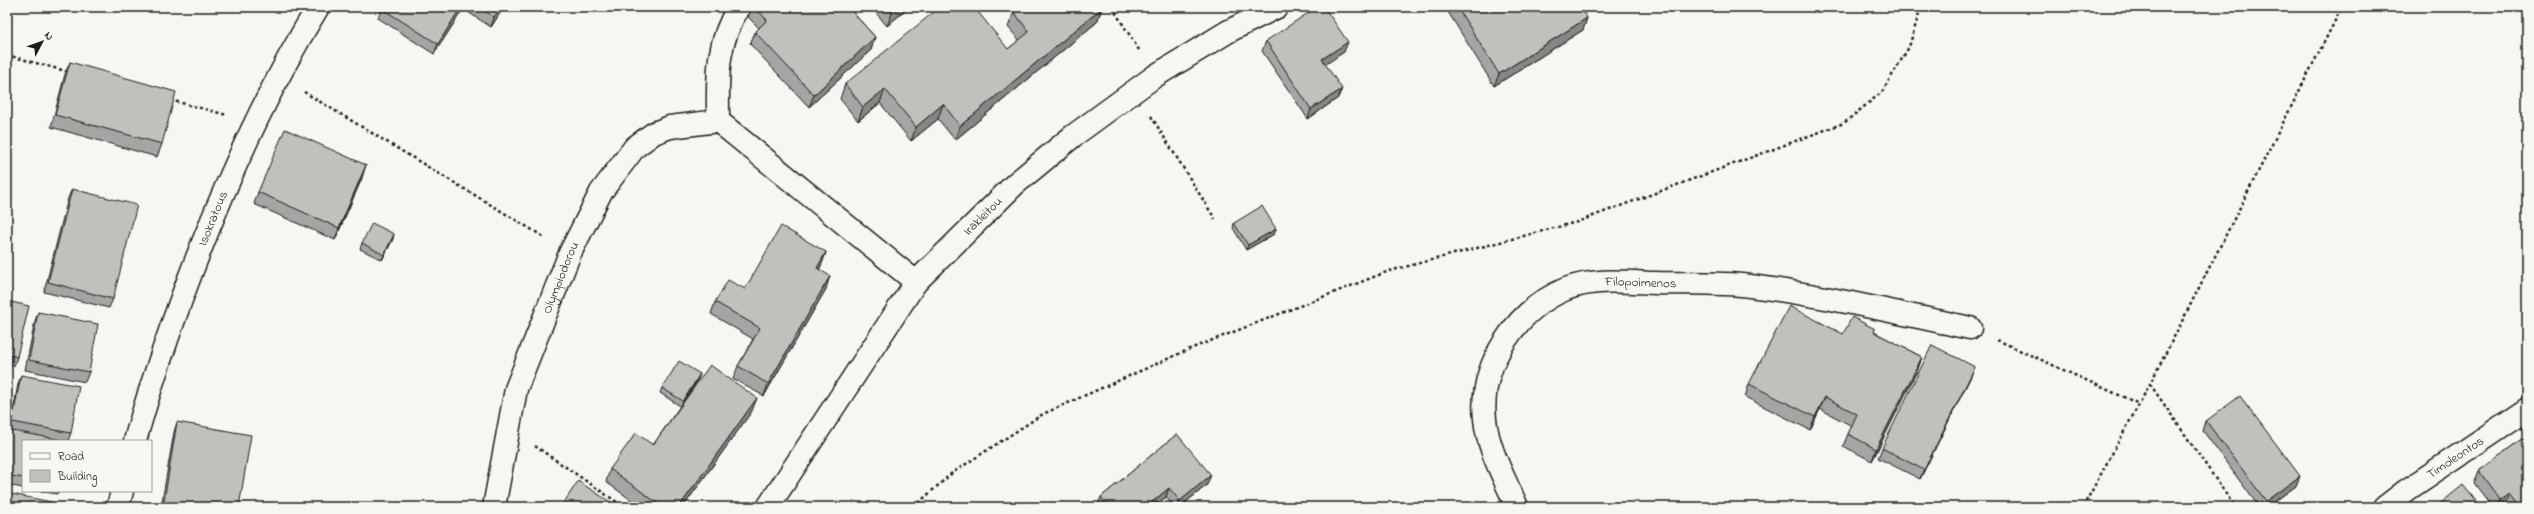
<svg xmlns="http://www.w3.org/2000/svg" width="2534" height="514" viewBox="0 0 2534 514" font-family="'Indie Flower',sans-serif">
<style>
.lines{fill:none;stroke-linecap:round;stroke-linejoin:round}
.street-casing{stroke:#1c1c1c;stroke-width:25}
.path{stroke:#1c1c1c;stroke-width:2.5;stroke-dasharray:3 3;stroke-linecap:butt}
.street{stroke:#f6f6f2;stroke-width:22}
.wall{fill:#a5a5a3;stroke:#1c1c1c}
.shaded-wall{fill:#868684;stroke:#1c1c1c}
.building{fill:#c0c0bd;stroke:#1c1c1c}
.labels{text-anchor:middle;dominant-baseline:central;stroke-width:3;stroke-linejoin:round;paint-order:stroke}
.street-label{font-size:13px;fill:#1c1c1c;stroke:#f6f6f2}
</style>
<rect width="100%" height="100%" fill="#f6f6f2"/>
<filter id="ink" filterUnits="userSpaceOnUse"><feTurbulence type="fractalNoise" baseFrequency=".025" numOctaves="2"/><feDisplacementMap in="SourceGraphic" scale="8" xChannelSelector="R" yChannelSelector="G"/><feConvolveMatrix kernelMatrix="1 2 1 2 8 2 1 2 1" color-interpolation-filters="sRGB"/></filter>
<g filter="url(#ink)">
<g class="lines">
<g class="street-casing">
<g id="street">
<path d="M718 121C718 78 715 45 739 7"/>
<path id="s1" d="M135 441C148 393 164 347 181 300 218 199 262 99 318 7"/>
<path d="M118 507 122 491"/>
<path id="s2" d="M494 507 516 389 570 253 601 192 635 147 654 133 670 127 718 121 916 282"/>
<path id="s3" d="M768 507 916 282 1015 184 1073 136 1155 76 1229 31 1277 7"/>
<path id="s4" d="M1517 507C1505 479 1488 450 1485 419 1479 365 1516 310 1566 289 1594 278 1627 282 1656 283 1687 284 1719 282 1750 286 1823 295 1897 313 1970 328"/>
<path id="s5" d="M2385 507 2407 490 2527 409"/>
</g>
</g>
<path class="path" d="M1112 7 1139 50
M7 55 69 72
M304 92 544 237
M170 100 227 115
M1151 116 1215 219
M1997 340 2139 404
M2150 384 2235 507
M535 446 624 507
M914 507 952 473 1043 414 1190 349 1389 271 1577 222 1844 123 1882 92 1909 47 1921 7
M2083 507 2150 384 2342 7"/>
<use href="#street" class="street"/>
</g>
<path class="wall" d="M382 7H504L491 27 463 9 434 54 378 18Z
M752 7H848L875 37 871 50 809 107 750 44 755 32 759 28 748 17Z
M871 7H909L887 26Z
M1011 7H1101L1102 8 1097 22 955 140 938 119 911 141 880 103 858 121 840 99 845 84 1008 49 1019 40 1008 27 1014 12H1015Z
M1445 7H1580L1587 18 1583 30 1494 86Z
M1266 41 1344 52 1325 64 1338 98 1308 119 1262 51Z
M70 62 162 144 157 157 51 127 65 74Z
M362 178 335 240 254 204 258 192Z
M72 189 113 299 109 308 44 292 68 198Z
M1234 223 1276 229 1274 234 1246 250 1233 228Z
M393 239 382 260 360 249 362 243Z
M826 252 822 264 819 270 826 289 764 396 733 379 738 366 753 339 711 314 715 302Z
M7 301 17 357 14 366 7 365Z
M38 312 89 372 85 382 25 370 35 321Z
M1874 332 1922 357 1918 369 1872 461 1843 446 1848 434 1852 426 1820 409 1810 430 1745 397 1749 384 1843 334Z
M700 374 698 379 690 393 752 411 683 507H641L606 482 610 469 653 445 680 406 660 393 662 388Z
M21 375 71 433 68 441H23V488L7 485V410L13 411 18 384Z
M1971 376 1920 479 1878 458 1882 448Z
M2206 421 2296 486 2267 507H2259L2203 431Z
M177 422 239 507H161L174 432Z
M1177 434 1207 485 1180 507H1174L1166 497 1154 507H1098L1097 506 1101 497Z
M2527 435V507H2507L2506 505 2503 507H2492L2474 483 2479 471Z
M39 491H59L57 494Z"/>
<path class="shaded-wall" d="M461 7H463V9L434 54 438 44Z
M501 7H504L491 27 494 17Z
M899 7H909L887 26 892 13Z
M1102 8 1097 22 955 140 960 126Z
M1587 18 1583 30 1494 86 1499 74Z
M875 37 871 50 809 107 814 95Z
M1348 42 1344 52 1319 69 1322 59Z
M885 89 880 103 858 121 863 107Z
M1342 89 1338 98 1308 119 1311 109Z
M943 104 938 119 911 141 916 127Z
M366 165 362 178 335 240 339 228Z
M1276 229 1274 234 1246 250 1248 245Z
M394 234 393 239 382 260 384 255Z
M826 252 822 264 812 281 817 268Z
M830 276 826 289 764 396 768 384Z
M1922 357 1918 369 1872 461 1876 449Z
M1975 367 1971 376 1920 479 1924 470Z
M700 374 698 379 681 407 683 401Z
M1825 397 1820 409 1810 430 1815 417Z
M757 398 752 411 683 507H679Z
M1211 475 1207 485 1180 507H1178L1180 501Z
M2300 476 2296 486 2267 507H2264L2266 501Z
M1169 488 1166 497 1154 507H1146Z
M2510 493 2506 505 2503 507H2498L2500 500Z"/>
<path class="building" d="M382 7H461L438 44 381 8Z
M479 7H501L494 17Z
M755 7H848L875 37 814 95 755 32 767 20Z
M886 7H899L892 13Z
M940 7H974L1008 49 1029 32 1014 12 1020 7H1101L1102 8 960 126 943 104 916 127 885 89 863 107 845 84Z
M1317 7H1324L1348 42 1322 59 1342 89 1311 109 1266 41Z
M1457 7H1580L1587 18 1499 74Z
M70 62 176 92 162 144 55 115Z
M285 129 366 165 339 228 258 192Z
M72 189 137 205 113 299 48 282Z
M1262 206 1276 229 1248 245 1234 223Z
M372 223 394 234 384 255 362 243Z
M781 226 826 252 817 268 830 276 768 384 738 366 760 328 715 302 728 280 745 289Z
M7 301 29 306 17 357 7 354Z
M1789 306 1843 334 1852 317 1875 329 1874 332 1922 357 1876 449 1848 434 1857 414 1825 397 1815 417 1749 384Z
M38 312 98 324 89 372 29 360Z
M1932 345 1975 367 1924 470 1882 448Z
M679 361 700 374 683 401 662 388Z
M710 365 757 398 679 507H663L610 469 636 433 653 445Z
M21 375 79 386 71 433 7 421V410L14 412Z
M2240 396 2300 476 2266 501 2206 421Z
M177 422 251 435 239 507H163Z
M7 430 68 441H23V478L7 475Z
M1177 434 1211 475 1180 501 1169 488 1146 507H1109L1101 497Z
M2527 435V507H2521L2510 493 2500 500 2479 471Z
M578 481 618 507H561Z
M2463 485 2481 507H2436Z
M7 493 56 503 55 507H7Z"/>
</g>
<g class="labels">
<g class="street-label">
<text stroke="none"><textPath href="#s3" startOffset="363">Irakleitou</textPath></text>
<text stroke="none"><textPath href="#s1" startOffset="236">Isokratous</textPath></text>
<text stroke="none"><textPath href="#s2" startOffset="240">Olympiodorou</textPath></text>
<text stroke="none"><textPath href="#s4" startOffset="333">Filopoimenos</textPath></text>
<text stroke="none"><textPath href="#s5" startOffset="86">Timoleontos</textPath></text>
</g>
</g>
<rect width="2534" height="514" fill="none" stroke="#f6f6f2" stroke-width="24"/>
<rect x="12" y="12" width="2510" height="490" fill="none" stroke="#1c1c1c" stroke-width="1.5" filter="url(#ink)"/>
<rect x="22" y="440" width="130" height="52" fill="#f6f6f2" stroke="#9f9f9c"/>
<rect x="30" y="453" width="20" height="6" fill="#f6f6f2" stroke="#9f9f9c"/>
<text x="58" y="460" font-size="12" fill="#1c1c1c">Road</text>
<rect x="30" y="470" width="20" height="12" fill="#c0c0bd" stroke="#9f9f9c"/>
<text x="58" y="480" font-size="12" fill="#1c1c1c">Building</text>
<g transform="translate(42 42) rotate(49)" stroke="#f6f6f2" stroke-width="3" paint-order="stroke">
<path d="M0-3L7 15L0 10L-7 15Z" fill="#1c1c1c"/>
<text y="-6" font-size="11" font-weight="bold" text-anchor="middle" fill="#1c1c1c">N</text>
</g>
</svg>
